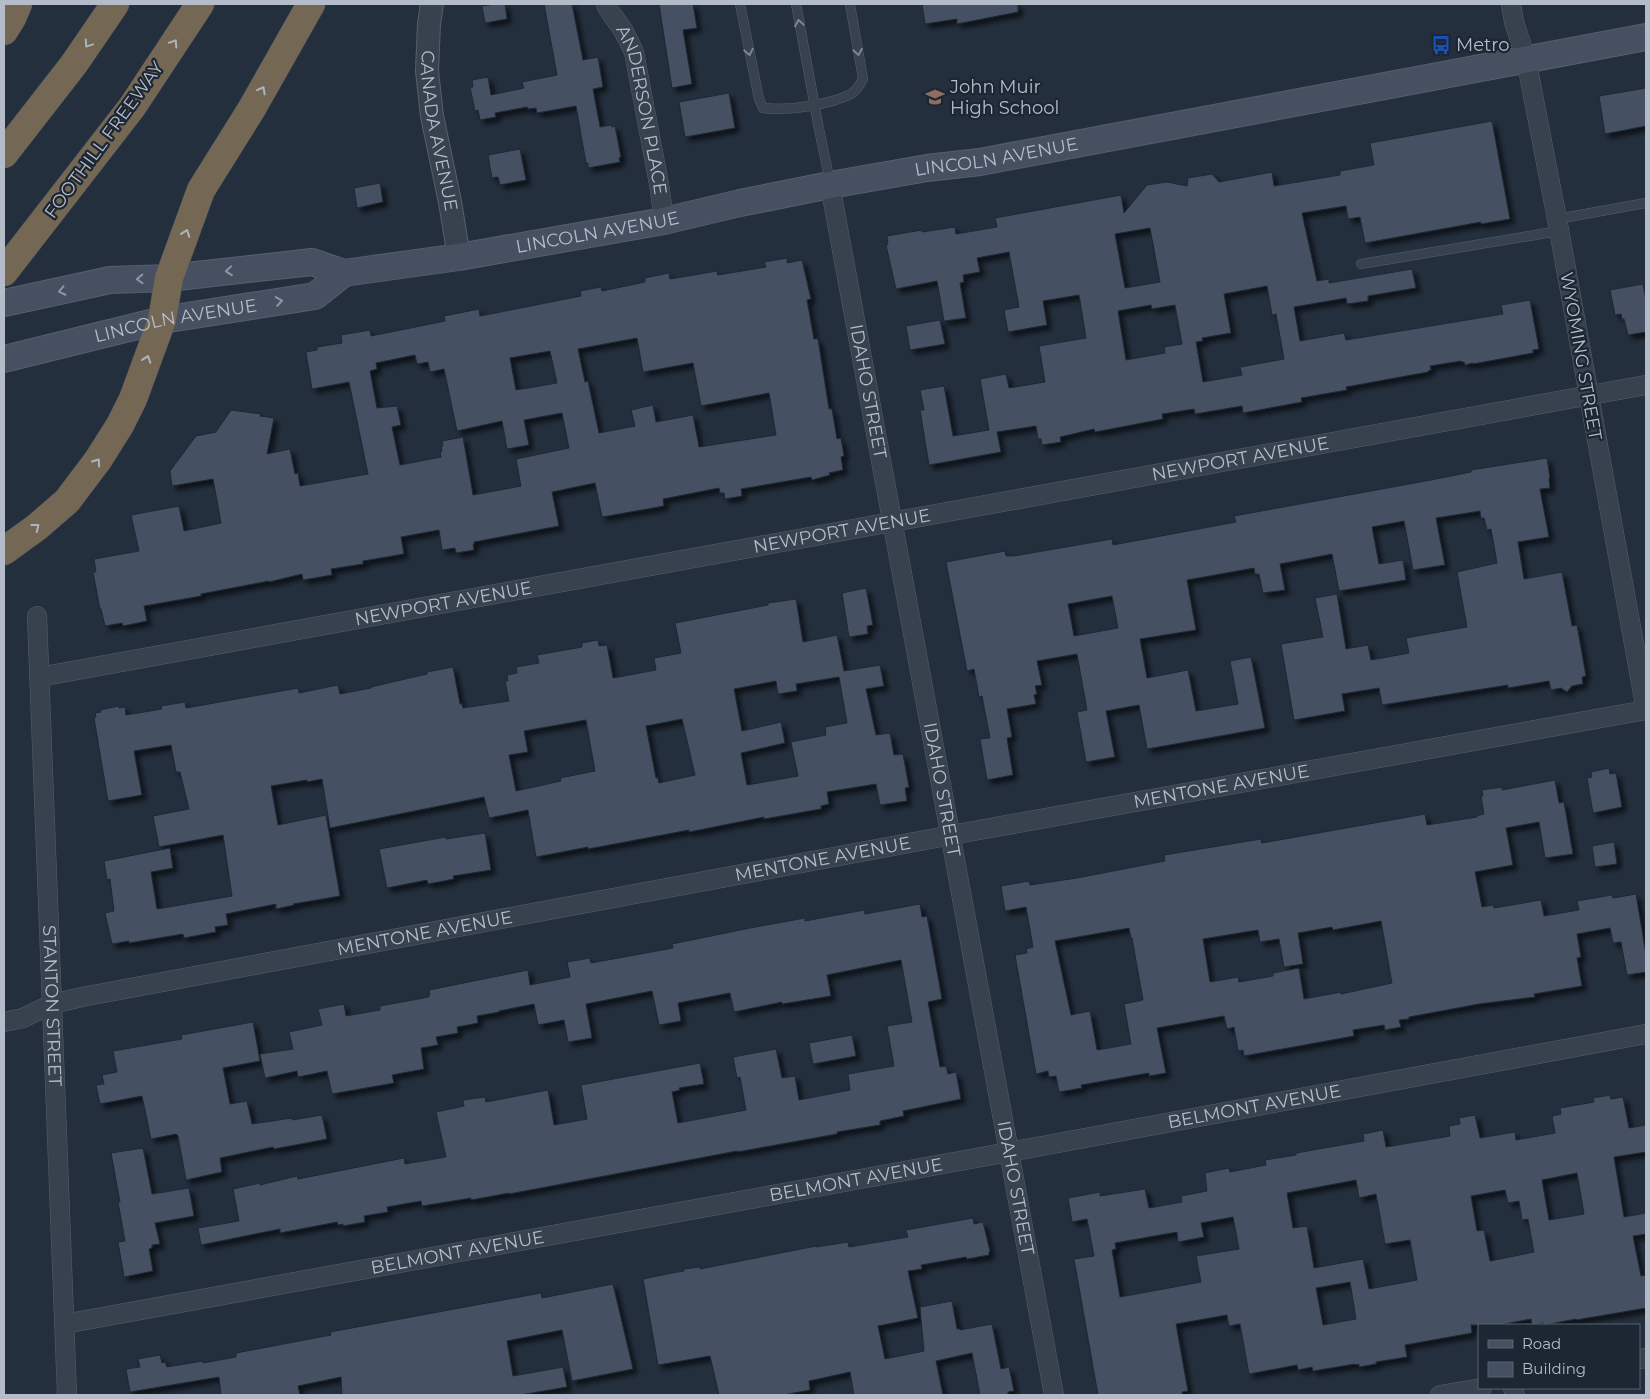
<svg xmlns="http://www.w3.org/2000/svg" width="1650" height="1399" viewBox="0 0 1650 1399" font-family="Montserrat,sans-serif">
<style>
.building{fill:#455162;stroke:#1f2835;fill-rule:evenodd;filter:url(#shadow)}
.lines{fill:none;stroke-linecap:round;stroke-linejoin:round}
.service-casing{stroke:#565f6c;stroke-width:10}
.minor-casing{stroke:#565f6c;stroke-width:20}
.tertiary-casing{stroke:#565f6c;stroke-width:24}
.secondary-casing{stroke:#565f6c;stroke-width:28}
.motorway-casing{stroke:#434c59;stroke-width:29}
.service{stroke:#38414e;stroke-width:9}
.minor{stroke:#38414e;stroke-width:19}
.tertiary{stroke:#38414e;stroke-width:22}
.secondary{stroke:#465061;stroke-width:26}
.motorway{stroke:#746855;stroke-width:28}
.oneway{stroke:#7c8592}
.oneway2{stroke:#aeb4bd}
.oneway3{stroke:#8e96a5}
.labels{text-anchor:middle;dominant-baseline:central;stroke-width:4.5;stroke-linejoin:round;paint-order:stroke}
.poi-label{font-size:18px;fill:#b4bcc9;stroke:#1d2633;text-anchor:start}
.street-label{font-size:18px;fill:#b4bcc9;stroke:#1d2633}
</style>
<defs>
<filter id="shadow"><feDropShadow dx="4.5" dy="4.5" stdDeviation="2.5" flood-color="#0009"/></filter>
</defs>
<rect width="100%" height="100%" fill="#242f3e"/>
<path class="building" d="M495 4H505L507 19 485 23 482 6Z
M544 4H572L583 60 598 57 603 87 593 89 600 127 611 125 612 127 615 126 621 157 619 158 620 162 588 168V163H586L576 106 537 113 536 108 528 109 527 107 495 113 496 117 480 120 478 110 475 111 470 87H473L472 80 488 77 491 95 524 88 522 82 557 75Z
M659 4H693L697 28 683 30 692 84 672 88Z
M922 4H1018V12L957 24V19L925 24Z
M1646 88V126L1605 134 1599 96Z
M729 93 735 128 685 137 679 102Z
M1492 121 1510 219 1481 224V222L1365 243 1360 217 1348 219 1346 206 1302 213 1317 281 1329 279V283L1412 269 1416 288 1368 296V301L1347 304 1346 298 1294 307 1300 341 1344 333 1346 340 1503 314 1501 305 1530 300 1539 349 1533 350V353L1473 364V363L1465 365 1464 362H1462L1461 361 1430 366 1431 370 1428 371V372L1346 387 1347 390 1301 398 1302 402 1243 413 1242 406 1195 414 1194 409 1162 414 1163 419 1095 432 1094 429 1060 437 1061 442 1042 445 1041 439H1038L1036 426 997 432 1001 452 929 465 920 410H924L920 390 944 386 953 436 989 430 980 379 1006 374 1009 388 1045 382 1039 346 1086 338 1079 295 1043 301 1047 325 1008 332 1004 310 1019 307 1009 252 977 258 980 272 963 275 964 282 960 283 966 318 944 321 937 281 896 289 886 245 888 244 887 236 922 230V232L955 227 956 234 997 227 995 218 1121 195 1124 213 1147 185 1167 182 1187 186 1188 178 1212 174 1219 182 1272 172 1274 186 1340 175V171L1374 165 1370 143ZM1150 228 1160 282 1125 288 1115 234ZM1267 286 1272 315 1276 314 1284 359 1240 367 1242 375 1203 382 1196 342 1203 341 1202 338 1231 333 1224 294ZM1151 305 1152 309 1175 305 1182 344 1164 347 1165 353 1126 360 1118 311Z
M520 149 526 180 500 185 498 177 492 178 488 155Z
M380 183 383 202 357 208 354 188Z
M787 258V263L802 260 811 299 807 300 814 339H818L829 409H832L837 439 841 438 844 456 841 457 843 470 829 473 830 475 812 480 811 477 741 489 742 496 725 499 724 493H720L719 488 663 499 664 506 602 517 595 483 552 492 559 526 474 542V544L473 545 474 550 456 553 455 548 442 550 439 530 401 537 404 554 363 561V564L331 569 332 575 303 580 302 574 269 582V581L201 594V596L144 606 147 621 123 626 122 623 105 626 101 609H100L93 572H96L94 559 139 551 131 515 179 506 184 531 221 523 213 479 172 486 170 471 196 436 216 432 231 410 261 414 260 416 274 418 267 454 290 449 295 474 298 473 300 486 368 474 349 382 312 389 306 352 317 350V347L342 343 341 335 370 330 371 336 445 321 444 316 479 309 480 316 581 296 580 291 601 287 602 291 645 282V278L669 273 670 279 717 271 718 275 766 267 764 262ZM637 338 643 372 693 363 701 406 769 393 776 435 699 447 693 415 656 422 653 405 631 410 635 426 599 433 588 381 585 382 578 349ZM550 351 557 383 516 390 510 358ZM415 355 417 364 428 362 430 372 444 369 457 431 502 421 507 449 529 445 524 420 562 413 569 448 516 459 521 486 473 495 463 437 442 441 443 446H441L442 452H440L441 457 400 465 392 427 401 425 397 406 377 408 370 371 377 369 376 363Z
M1643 284 1646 299V332L1628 335 1624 319H1622L1621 314 1615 315 1610 290Z
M940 320 945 344 910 350 906 326Z
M1547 458 1550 478H1549L1550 488 1540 489 1549 537 1518 542 1524 579 1562 572 1572 626 1577 625 1586 676 1582 677 1583 684 1572 686 1567 692 1561 688 1551 690 1549 681 1508 688V685L1382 705 1379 688 1342 694 1345 711 1294 720 1281 644 1323 637 1315 598 1337 594 1346 649 1368 645 1371 660 1409 653 1406 638 1467 627 1457 572 1497 563 1491 529 1487 530 1484 518H1481L1480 511 1436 518 1445 565 1413 570 1404 521 1372 527 1379 564 1403 560 1406 580 1339 591 1332 554 1280 564 1285 590 1263 593 1259 574H1255L1254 568 1187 580 1196 630 1140 639 1147 678 1188 670 1196 711 1238 704 1230 661 1251 657 1265 728 1147 749 1139 705 1106 711 1115 757 1086 762 1077 712 1087 710 1077 654 1037 661 1042 685 1035 686 1037 694 1034 695 1036 704 1007 709 1012 737 1007 738 1013 775 987 780 980 739 990 738 982 696 979 697 974 669 967 671 946 562 1005 551 1006 556H1014L1112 539 1113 545 1236 522 1234 516 1431 480 1471 472V470ZM1112 596 1118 628 1074 636 1068 604Z
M866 588 873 625 867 626 868 634 849 637 842 593Z
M796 599 803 642 837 635 844 671 880 665 884 686 866 689 876 735 890 733 894 755 903 754 909 787 905 788 907 801 880 805 876 784 827 792 829 804 821 806V809L764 819V817L689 832V830L588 849V847L536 857 528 810 489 818 484 797 330 828 322 779 307 782V780L271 786 278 825 326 815 340 896 293 904 294 905 276 909V904L226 914 228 925 215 927 216 932 184 938 183 934 129 943V941L112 944 105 913 114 911 110 879 107 880 104 861 170 848 173 868 151 872 157 909 232 896 223 835 159 847 153 816 189 809 180 772H176L171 745 134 751 142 795 108 801 94 718 96 717 95 713 101 712 100 710 119 706V708L125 707 126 715 162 709 161 706 185 702 186 708 298 688 299 693 338 685 340 694 371 688V687L427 674V672L453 667 460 704H462L463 708 509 701 505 681H508L507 675 517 673 516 667 539 663 537 655 582 647V643L598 640 599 646 607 645 613 678 656 670 654 658 681 653 675 623 768 605V603ZM839 677 847 723 825 727 826 735 791 742 798 776 747 785 741 753 785 743 781 722 742 731 734 689 776 681 778 694 797 691 796 684ZM682 719 695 775 659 783 658 778H656L646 726ZM586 720 595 771 560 778 561 781 516 791 509 755 528 752 524 731Z
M1609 768 1610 774 1616 773 1622 807 1593 813 1587 778 1592 777 1591 772Z
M1555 780 1559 803 1564 802 1573 854 1545 858 1539 822 1506 828 1513 865 1475 872 1482 907 1493 905 1494 908 1541 900 1544 916 1579 910 1577 901 1612 895 1613 898 1636 894 1646 955V972L1627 975 1621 942 1613 943 1610 928 1577 934 1581 957 1577 958 1582 986 1534 994 1535 997 1479 1004 1409 1017V1019L1399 1020 1401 1027 1385 1030 1384 1025 1353 1030 1354 1036 1244 1056 1243 1050 1238 1051 1234 1027 1227 1029 1224 1016 1157 1028 1166 1073 1149 1076V1073L1081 1085 1082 1088 1059 1092 1056 1076 1049 1077 1048 1071 1036 1074 1015 955 1027 953 1026 949 1033 947 1026 907 1005 911 1001 886 1029 881 1030 885 1077 878 1165 861 1164 855 1261 839 1262 843 1425 814 1427 825 1477 817V816L1484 814 1481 796H1483L1482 790 1502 787V790ZM1381 921 1392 983 1341 994V992L1304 999 1299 968 1273 973V976L1239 982 1238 977 1210 982 1203 939 1258 930 1260 942 1279 939 1284 967 1303 964 1298 933 1332 927 1333 930ZM1129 928 1131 938H1132L1143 1000 1124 1004 1131 1044 1097 1050 1090 1011 1071 1015 1055 941Z
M485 833 491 870 453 876 454 879 428 884 427 880 387 888 379 849 446 837V839Z
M1614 842 1617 864 1595 867 1592 846Z
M920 904 922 917 927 916 942 999 928 1002 940 1067 946 1066 948 1074 956 1072 961 1099 903 1111 904 1116 880 1121V1125L837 1132V1134L737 1152V1151L509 1194V1193L471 1200V1198L422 1206 421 1201 387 1207 388 1212 364 1216 365 1222 343 1226V1224L338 1225 337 1222 280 1233V1229L201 1245 198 1228 239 1221 233 1189 260 1183V1185L297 1176 298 1179 404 1158 405 1164 446 1157 436 1112 464 1106 463 1100 485 1097 486 1102 548 1090 554 1125 587 1119 581 1085 700 1063 704 1084 679 1088 680 1090 672 1092 678 1123 746 1110 740 1077 737 1078 733 1057 776 1049 782 1078 795 1076 799 1100 850 1090 848 1074 894 1066 887 1026 912 1022 901 960 827 975 831 996 782 1004V1002L734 1012 730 993 678 1003 681 1021 659 1025 652 991 586 1004 592 1038 568 1042 564 1020 538 1025 534 1004 499 1011V1012L477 1016 478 1023 457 1027 458 1033 436 1037 438 1045 421 1048 424 1069 392 1075 394 1083 332 1094 327 1071 298 1077 297 1071 265 1078 260 1054 293 1049 289 1032 322 1025 318 1009 344 1004 346 1016 380 1010V1006L429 997 428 995H430L429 990 528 970 530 985 570 977 567 962 590 958 591 963 673 948 672 944 750 928 805 918V921L864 910 865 914Z
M253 1022 260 1061 223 1068 230 1104 247 1101 252 1124 292 1118V1120L322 1115 327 1139 274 1149 273 1147 220 1158 222 1172 186 1180 178 1136 176 1134 151 1139 142 1096 100 1104 96 1085 104 1084 102 1075 117 1072 113 1051 182 1039 181 1035Z
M852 1035 856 1056 813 1064 809 1043Z
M1610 1095 1611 1099 1623 1097 1629 1128 1646 1125V1152L1614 1157 1624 1217 1646 1213V1234L1633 1236 1641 1276 1646 1275V1308L1576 1320V1319L1544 1325V1323L1532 1325 1531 1319 1499 1325H1471L1472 1333 1405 1345 1407 1357 1376 1362V1364L1359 1367V1364L1356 1365 1355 1364 1313 1371 1312 1367 1298 1370 1297 1365 1249 1374 1240 1324 1229 1326 1227 1315 1176 1324 1188 1391 1182 1392V1395H1098L1074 1259 1094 1256 1087 1219 1072 1222 1068 1198 1100 1192V1196L1145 1189 1149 1208 1182 1202 1181 1196 1207 1191 1205 1173 1229 1168 1230 1172 1266 1165 1265 1160 1296 1155V1153L1364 1141 1363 1134 1383 1130 1386 1147 1450 1136 1449 1126 1460 1124 1459 1118 1475 1115 1480 1138 1515 1132 1516 1140 1555 1133 1552 1116 1561 1114 1560 1108 1594 1102 1593 1098ZM1577 1173 1584 1214 1549 1220 1542 1180ZM1356 1180 1359 1198 1376 1194 1385 1244 1410 1240 1417 1280 1369 1289 1363 1259 1314 1268 1307 1226 1293 1228 1287 1193ZM1505 1190 1508 1203 1519 1201 1522 1220 1528 1219 1534 1252 1490 1261 1484 1230 1477 1231 1471 1196ZM1233 1217 1239 1249 1196 1256 1201 1282 1120 1297 1112 1250 1116 1249 1115 1243 1177 1232 1178 1242 1204 1237 1201 1223ZM1350 1282 1356 1319 1323 1325 1316 1288Z
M143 1148 152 1194 189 1188 194 1216 155 1223 160 1244 152 1245V1248L149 1249 153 1271 124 1277 118 1242 125 1241 118 1202H120L111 1153Z
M973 1218 974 1224 983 1222 990 1251 989 1252V1255L967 1259 966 1257 921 1265 922 1269 908 1271 918 1318 878 1326 885 1359 924 1351 920 1307 952 1301 957 1329H960V1330L992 1324 1001 1369 1009 1367 1014 1391 1008 1392V1395H980L972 1353 936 1361 943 1395H854L850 1372 809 1381 810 1390 783 1395H719L710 1356 658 1365 643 1279 672 1273 684 1271V1269L700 1267V1269L816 1246V1247L848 1242 849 1247 908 1237 906 1230Z
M613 1284 633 1369 572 1381 562 1330 507 1341 513 1376 563 1367 567 1387 520 1395H342L341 1377 298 1386 300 1395H221L219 1377 130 1392 126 1369 140 1367 138 1359 160 1355 162 1363 165 1362 167 1367 203 1361V1363L236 1357V1353L331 1335 330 1332 541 1293 542 1298Z"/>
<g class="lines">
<g class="service-casing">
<path id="service" d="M740 4 759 99 763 108C788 111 829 105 851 94 857 91 860 84 863 79L850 4
M796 4 819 129 830 182
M1557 219 1646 203
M1361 264 1559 231"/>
</g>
<g class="minor-casing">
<g id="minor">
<path id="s1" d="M606 4 608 9 623 30 634 52 659 184 664 221"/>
<path id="s2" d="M830 185 1054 1395"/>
<path id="s3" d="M37 616 67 1395"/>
<path id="s4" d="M39 677 1646 385"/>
<path id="s5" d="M4 1022 23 1018 52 1004 82 997 968 832 1646 710 1557 219 1526 59 1514 22 1511 4"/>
<path id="s6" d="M64 1324 1031 1148 1646 1034"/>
<path d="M1639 1359 1646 1358"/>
<path d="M1513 1388 1515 1395"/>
<path d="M1440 1395 1482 1388"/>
</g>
</g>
<g class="tertiary-casing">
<g id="tertiary">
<path id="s7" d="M432 4 429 24 427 71 432 116 450 202 459 257"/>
</g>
</g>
<g class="secondary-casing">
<g id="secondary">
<path id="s8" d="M4 303 110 280 169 278 312 262 344 273 459 257 664 221 740 203 830 185 927 168 980 162 1646 37"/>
<path id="s9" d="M4 359 162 320 315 296 344 273"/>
</g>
</g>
<g class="motorway-casing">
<path id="motorway" d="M4 31 12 18 18 4
M4 154 74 64 115 4
M4 272 132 107 200 4
M4 551 37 527 67 501 98 460 120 425 133 399 162 320 169 278 201 190 251 110 311 4"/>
</g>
<use href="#service" class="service"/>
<use href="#minor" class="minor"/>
<use href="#tertiary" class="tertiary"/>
<use href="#secondary" class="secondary"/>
<use href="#motorway" class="motorway"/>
</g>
<defs><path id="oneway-chevron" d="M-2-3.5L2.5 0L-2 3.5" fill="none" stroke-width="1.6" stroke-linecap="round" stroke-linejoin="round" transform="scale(1.25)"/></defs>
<g class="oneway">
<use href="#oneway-chevron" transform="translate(799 23) rotate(-100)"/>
<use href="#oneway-chevron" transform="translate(749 52) rotate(79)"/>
<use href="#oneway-chevron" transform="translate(858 52) rotate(80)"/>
</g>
<g class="oneway2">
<use href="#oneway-chevron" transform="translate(174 43) rotate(-57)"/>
<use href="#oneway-chevron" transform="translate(88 44) rotate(124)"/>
<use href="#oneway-chevron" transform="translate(262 90) rotate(-61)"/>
<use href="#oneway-chevron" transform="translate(186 233) rotate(-70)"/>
<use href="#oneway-chevron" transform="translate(147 359) rotate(-71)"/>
<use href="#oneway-chevron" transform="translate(97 462) rotate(-55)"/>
<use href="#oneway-chevron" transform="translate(36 527) rotate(-38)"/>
</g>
<g class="oneway3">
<use href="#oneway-chevron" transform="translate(229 271) rotate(174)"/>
<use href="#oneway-chevron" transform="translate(140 279) rotate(178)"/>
<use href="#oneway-chevron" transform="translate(62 291) rotate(168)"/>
<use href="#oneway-chevron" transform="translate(279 301) rotate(-9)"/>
</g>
<defs>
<g id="bus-bare" transform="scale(1.5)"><path d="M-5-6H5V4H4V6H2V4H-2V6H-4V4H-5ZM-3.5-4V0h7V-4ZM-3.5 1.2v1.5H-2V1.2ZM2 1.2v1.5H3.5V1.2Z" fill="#1a4fb4" stroke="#1d2633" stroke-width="2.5" paint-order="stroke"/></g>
<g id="school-bare" transform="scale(1.5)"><path d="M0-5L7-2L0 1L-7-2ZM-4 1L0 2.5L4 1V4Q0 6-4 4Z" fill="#8d6e63" stroke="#1d2633" stroke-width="2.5" paint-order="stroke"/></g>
</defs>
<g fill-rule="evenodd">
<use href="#bus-bare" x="1441" y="45"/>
<use href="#school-bare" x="935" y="97"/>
</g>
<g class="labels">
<g class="poi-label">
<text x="1456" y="45">Metro</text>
<text x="950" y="87">John Muir<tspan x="950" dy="21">High School</tspan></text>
</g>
<g class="street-label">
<text stroke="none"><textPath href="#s1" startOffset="114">ANDERSON PLACE</textPath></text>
<text stroke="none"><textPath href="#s7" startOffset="128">CANADA AVENUE</textPath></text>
<text transform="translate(104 140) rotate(-54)">FOOTHILL FREEWAY</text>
<text stroke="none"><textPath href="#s8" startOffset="1008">LINCOLN AVENUE</textPath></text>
<text stroke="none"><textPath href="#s8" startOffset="602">LINCOLN AVENUE</textPath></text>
<text stroke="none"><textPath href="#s9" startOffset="176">LINCOLN AVENUE</textPath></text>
<text transform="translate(1581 356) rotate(80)">WYOMING STREET</text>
<text stroke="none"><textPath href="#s2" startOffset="210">IDAHO STREET</textPath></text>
<text stroke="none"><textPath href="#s4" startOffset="1221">NEWPORT AVENUE</textPath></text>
<text stroke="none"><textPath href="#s4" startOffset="816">NEWPORT AVENUE</textPath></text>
<text stroke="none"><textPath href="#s4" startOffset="411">NEWPORT AVENUE</textPath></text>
<text stroke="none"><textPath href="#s5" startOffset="1241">MENTONE AVENUE</textPath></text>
<text stroke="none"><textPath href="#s2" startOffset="615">IDAHO STREET</textPath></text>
<text stroke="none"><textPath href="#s5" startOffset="836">MENTONE AVENUE</textPath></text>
<text stroke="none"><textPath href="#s5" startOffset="431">MENTONE AVENUE</textPath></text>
<text stroke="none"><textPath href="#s3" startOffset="390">STANTON STREET</textPath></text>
<text stroke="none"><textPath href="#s6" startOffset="1210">BELMONT AVENUE</textPath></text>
<text stroke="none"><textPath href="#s6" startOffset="805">BELMONT AVENUE</textPath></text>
<text stroke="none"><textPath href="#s2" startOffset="1020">IDAHO STREET</textPath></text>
<text stroke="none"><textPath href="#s6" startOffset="400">BELMONT AVENUE</textPath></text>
</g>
</g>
<rect width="1650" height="1399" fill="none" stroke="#b4bcc9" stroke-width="10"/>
<rect x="1478" y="1324" width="162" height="65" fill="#1d2633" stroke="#59626f"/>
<rect x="1488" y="1340" width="25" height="8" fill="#465061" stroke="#59626f"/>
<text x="1522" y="1349" font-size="15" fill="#b4bcc9">Road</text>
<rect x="1488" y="1362" width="25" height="15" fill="#455162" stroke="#59626f"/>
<text x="1522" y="1374" font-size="15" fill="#b4bcc9">Building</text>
</svg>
